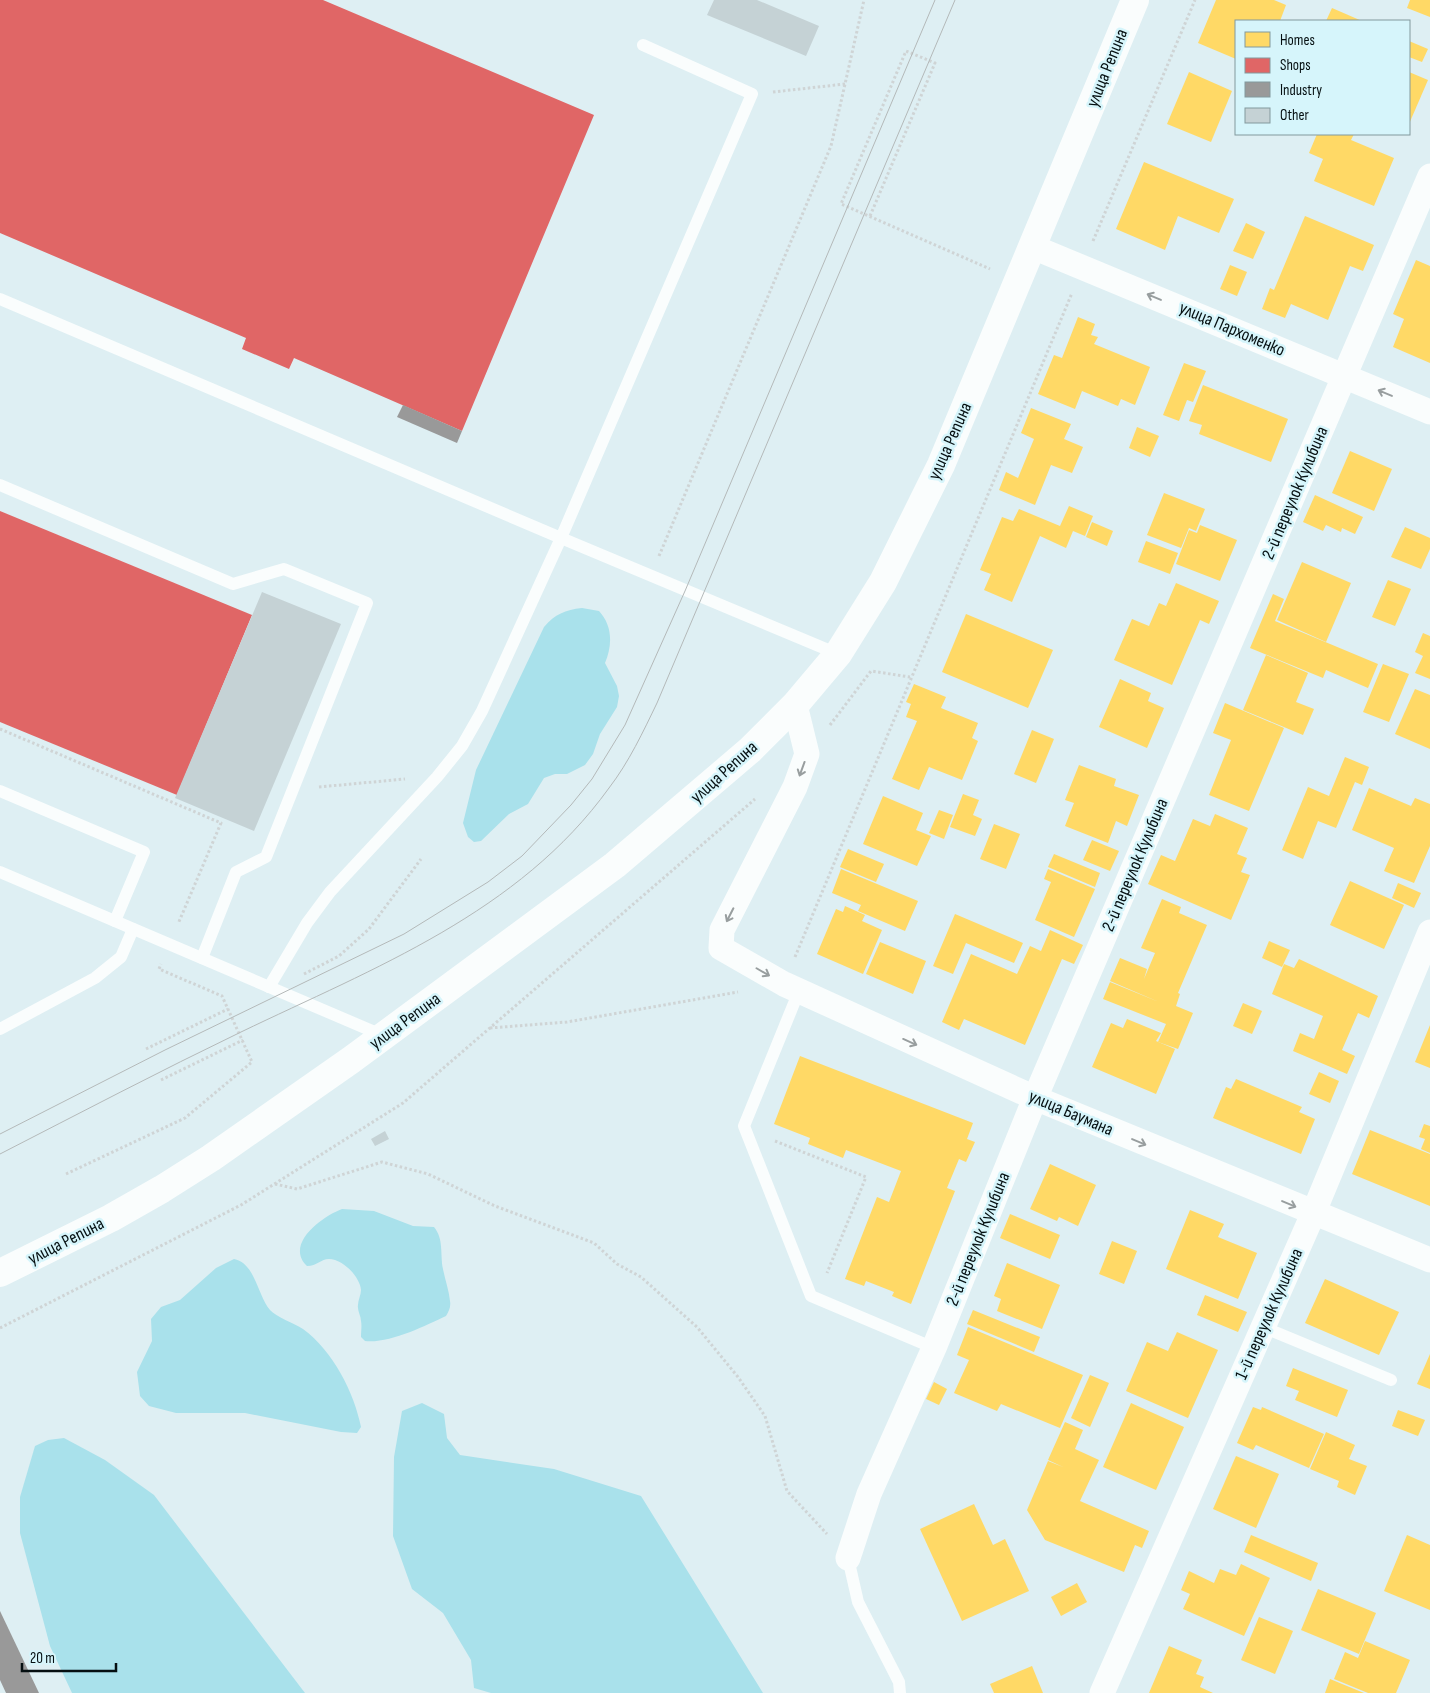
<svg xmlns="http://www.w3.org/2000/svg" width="1430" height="1693" font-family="'Sofia Sans Condensed',sans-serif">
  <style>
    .green { fill: #a9e1eb }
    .homes { fill: #ffd966 }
    .shops { fill: #e06666 }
    .industry { fill: #999 }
    .building { fill: #c5d2d5 }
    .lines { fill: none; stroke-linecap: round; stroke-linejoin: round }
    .path { stroke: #cfd4d5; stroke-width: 3; stroke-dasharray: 2.5 2.5; stroke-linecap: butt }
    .service { stroke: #fafdfd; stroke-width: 12 }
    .minor { stroke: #fafdfd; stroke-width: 25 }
    .tertiary { stroke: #fafdfd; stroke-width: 28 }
    .tram { stroke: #b4b9b9; stroke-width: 1 }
    .oneway { stroke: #989e9f }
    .labels { text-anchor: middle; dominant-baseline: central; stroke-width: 5; stroke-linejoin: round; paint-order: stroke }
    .street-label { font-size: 18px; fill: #050f11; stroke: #d6f5fb }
  </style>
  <rect width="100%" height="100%" fill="#deeff3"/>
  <g class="green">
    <path d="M 582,608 L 599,611 C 612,625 613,644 605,663 L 617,686 L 619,696 L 617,707 L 600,734 L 593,754 L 585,765 L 567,774 L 555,774 L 544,778 L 528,804 L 509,814 L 481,841 L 474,842 L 468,837 L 463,823 L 476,770 L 544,627 C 555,614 565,610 582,608 Z"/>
    <path d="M 342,1209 L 374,1211 L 413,1226 L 434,1227 C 444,1239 440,1254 443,1269 C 445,1280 449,1290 450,1301 C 451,1307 449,1311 446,1316 C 425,1326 388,1344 365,1341 L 361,1337 C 361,1331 362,1326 361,1321 C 361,1316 357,1310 358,1305 C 358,1300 361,1295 361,1290 C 360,1277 343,1259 329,1259 C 321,1259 317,1266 307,1266 C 284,1244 323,1216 342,1209 Z"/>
    <path d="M 234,1259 C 255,1263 257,1294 270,1310 C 276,1317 294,1323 303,1329 C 333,1351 354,1392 361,1427 L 357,1433 L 341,1432 L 245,1413 L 176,1413 L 149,1406 L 140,1396 L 137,1372 L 152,1341 L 151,1319 L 161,1307 L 180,1300 L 216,1268 Z"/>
    <polygon points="422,1403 444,1414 447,1438 460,1455 554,1469 641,1496 763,1693 491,1693 474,1688 471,1660 443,1613 412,1589 393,1536 394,1457 402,1411"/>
    <polygon points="64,1438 105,1460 154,1495 305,1693 72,1693 50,1646 20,1533 20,1497 35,1446 48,1440"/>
  </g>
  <g class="homes">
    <polygon points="1216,0 1274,0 1286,5 1280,21 1236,21 1236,59 1198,43"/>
    <polygon points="1410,0 1430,0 1430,17 1407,8"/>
    <polygon points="1332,8 1362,21 1326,21"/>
    <polygon points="1409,41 1428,49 1422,62 1409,57"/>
    <polygon points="1189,72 1232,91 1211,142 1167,124"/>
    <polygon points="1409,72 1428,80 1409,124"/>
    <polygon points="1317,134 1354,134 1351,140 1394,158 1374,206 1314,181 1323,159 1309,153"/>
    <polygon points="1144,162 1234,199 1219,233 1178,216 1165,250 1116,229"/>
    <polygon points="1305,216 1374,245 1363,271 1350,266 1328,320 1291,304 1285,318 1262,309 1270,288 1274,290"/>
    <polygon points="1246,223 1265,232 1253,259 1233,251"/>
    <polygon points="1416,260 1430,266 1430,363 1393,347 1404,319 1393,314"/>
    <polygon points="1230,265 1247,272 1237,296 1220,289"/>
    <polygon points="1078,317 1095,324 1091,335 1098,337 1094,344 1150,367 1135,405 1121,399 1118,406 1082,391 1075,409 1038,394 1054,355 1062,358"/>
    <polygon points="1184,363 1206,371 1193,402 1187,400 1179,421 1163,415"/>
    <polygon points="1203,385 1288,419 1271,462 1199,434 1202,425 1189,421"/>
    <polygon points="1031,408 1071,424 1064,439 1083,447 1072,473 1051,465 1035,505 999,490 1006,472 1018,478 1034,439 1021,433"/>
    <polygon points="1137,427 1159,436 1150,457 1129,448"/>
    <polygon points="1350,451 1392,469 1374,511 1332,493"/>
    <polygon points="1164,493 1205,509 1196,531 1189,528 1181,548 1147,535"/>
    <polygon points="1315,495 1363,517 1355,534 1342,528 1341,532 1326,525 1323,531 1303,522"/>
    <polygon points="1069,506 1093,516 1085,536 1073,531 1066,548 1040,536 1012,602 984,590 991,574 980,570 1002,517 1013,521 1019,509 1060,526"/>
    <polygon points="1092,522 1113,531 1107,546 1086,537"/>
    <polygon points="1200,525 1237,540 1220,581 1176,564 1189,530 1197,533"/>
    <polygon points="1405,527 1430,538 1430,549 1421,569 1391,557"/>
    <polygon points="1146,541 1178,553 1170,574 1138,562"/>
    <polygon points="1302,562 1351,583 1326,642 1277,620"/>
    <polygon points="1388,580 1411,589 1395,626 1372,617"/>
    <polygon points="1176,583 1219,601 1209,624 1200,620 1172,685 1114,660 1132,619 1149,626 1159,603 1166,606"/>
    <polygon points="1273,594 1284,599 1275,621 1378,664 1368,688 1326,670 1323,678 1250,648"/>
    <polygon points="966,614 1053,650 1028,708 942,672"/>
    <polygon points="1423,633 1430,636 1430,679 1415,673 1423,656 1415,652"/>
    <polygon points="1266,655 1308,673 1296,702 1314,709 1303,735 1243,710"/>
    <polygon points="1383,664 1409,674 1389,722 1363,712"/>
    <polygon points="1120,679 1151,693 1148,701 1164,708 1147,748 1099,727"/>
    <polygon points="914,684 946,697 941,708 978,723 972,738 978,741 962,780 929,767 919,790 892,779 917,721 906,717 911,704 906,702"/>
    <polygon points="1415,689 1430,695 1430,749 1395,734"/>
    <polygon points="1225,703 1284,728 1249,811 1209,795 1231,740 1213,733"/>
    <polygon points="1032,730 1054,739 1036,783 1014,774"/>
    <polygon points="1345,757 1369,767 1362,785 1355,782 1336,828 1318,821 1303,859 1282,850 1308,787 1329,796"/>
    <polygon points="1079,765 1116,779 1114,786 1139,795 1127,826 1116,821 1108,843 1065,826 1074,803 1065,800"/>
    <polygon points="1369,788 1411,806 1415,798 1430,804 1430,846 1414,883 1384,871 1394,848 1352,830"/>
    <polygon points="963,794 979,800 973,815 982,819 975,836 950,827"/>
    <polygon points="883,796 923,813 916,830 931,836 917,866 863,844"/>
    <polygon points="939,810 953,815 944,839 929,833"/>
    <polygon points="1215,814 1248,828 1237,854 1247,858 1241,872 1250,875 1231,920 1148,884 1161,855 1175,861 1193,819 1210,826"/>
    <polygon points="994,824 1020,834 1006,869 980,859"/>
    <polygon points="1092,840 1119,851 1110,871 1083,860"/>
    <polygon points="848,849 884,864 876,882 840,867"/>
    <polygon points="1054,854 1100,873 1095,887 1048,867"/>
    <polygon points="841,869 918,901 905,931 858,911 861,905 832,893"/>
    <polygon points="1048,869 1095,889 1074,937 1035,920 1051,882 1044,879"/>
    <polygon points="1350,881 1404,905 1384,949 1330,925"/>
    <polygon points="1398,883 1421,893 1414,908 1392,898"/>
    <polygon points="1162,899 1181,907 1179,913 1207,925 1178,993 1180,994 1176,1006 1193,1013 1178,1049 1158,1042 1166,1024 1103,999 1110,982 1159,1002 1110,981 1120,958 1147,969 1144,979 1155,953 1141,948"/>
    <polygon points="845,906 865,915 862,921 882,930 863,974 817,954 836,909 843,912"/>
    <polygon points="955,914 1023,943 1014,963 966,943 953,974 933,966"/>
    <polygon points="1050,930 1083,945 1074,964 1062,959 1025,1045 964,1019 959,1030 942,1022 971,954 1017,974 1030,946 1041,951"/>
    <polygon points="1269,941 1290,950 1282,967 1262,958"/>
    <polygon points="880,942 926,961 913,994 866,974"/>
    <polygon points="1299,959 1378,996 1369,1018 1358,1013 1342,1050 1355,1056 1347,1074 1293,1051 1300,1033 1314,1039 1323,1016 1272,994 1284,964 1294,968"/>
    <polygon points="1243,1003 1262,1011 1252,1034 1233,1026"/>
    <polygon points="1127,1019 1161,1033 1156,1041 1175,1049 1156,1094 1092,1067 1111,1023 1123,1028"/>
    <polygon points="1430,1025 1430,1068 1415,1062"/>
    <polygon points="800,1056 973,1123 967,1139 975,1142 966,1162 959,1159 947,1188 955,1191 911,1304 892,1296 894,1292 866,1281 864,1286 845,1279 877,1197 889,1202 901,1171 846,1150 843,1158 808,1144 810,1138 774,1124"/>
    <polygon points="1319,1072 1339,1081 1330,1103 1309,1094"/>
    <polygon points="1236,1079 1302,1107 1299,1112 1315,1119 1301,1154 1213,1118 1226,1087 1231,1089"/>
    <polygon points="1424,1124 1430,1126 1430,1153 1421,1149 1425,1139 1419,1137"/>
    <polygon points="1370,1130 1430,1154 1430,1206 1352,1174"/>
    <polygon points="1050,1164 1096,1185 1078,1226 1059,1217 1057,1221 1030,1209"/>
    <polygon points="1190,1210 1224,1224 1218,1237 1257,1253 1238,1299 1166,1269"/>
    <polygon points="1010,1214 1060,1235 1050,1259 1000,1238"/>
    <polygon points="1112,1241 1137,1251 1124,1284 1099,1274"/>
    <polygon points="1007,1263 1060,1285 1042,1329 997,1311 1001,1299 994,1296"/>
    <polygon points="1325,1279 1399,1312 1379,1355 1305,1323"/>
    <polygon points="1205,1295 1247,1312 1238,1332 1197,1315"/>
    <polygon points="973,1310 1040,1337 1034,1352 967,1324"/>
    <polygon points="968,1327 1083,1375 1060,1428 1001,1404 997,1411 954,1393 969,1360 957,1355"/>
    <polygon points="1177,1332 1218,1350 1188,1418 1126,1391 1147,1342 1168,1351"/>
    <polygon points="1430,1354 1430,1389 1417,1384"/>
    <polygon points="1293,1368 1348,1390 1337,1417 1295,1400 1299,1391 1286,1386"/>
    <polygon points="1090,1375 1109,1383 1090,1427 1071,1418"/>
    <polygon points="934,1382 947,1389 939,1405 926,1399"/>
    <polygon points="1131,1403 1184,1427 1156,1490 1103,1467"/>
    <polygon points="1253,1407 1261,1410 1262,1407 1324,1434 1309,1468 1256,1445 1253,1450 1237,1443"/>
    <polygon points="1398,1410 1425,1420 1418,1436 1392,1426"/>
    <polygon points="1065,1422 1083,1430 1075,1449 1099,1460 1080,1501 1149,1531 1142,1548 1135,1545 1124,1572 1045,1540 1027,1510 1048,1461 1063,1467 1048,1460"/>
    <polygon points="1326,1432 1355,1445 1349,1459 1367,1466 1355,1495 1337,1487 1339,1481 1310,1469"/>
    <polygon points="1236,1456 1279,1474 1256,1528 1213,1509"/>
    <polygon points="974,1504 993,1545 1005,1539 1029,1591 962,1621 920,1529"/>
    <polygon points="1251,1535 1318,1563 1311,1581 1244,1552"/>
    <polygon points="1407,1535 1430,1545 1430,1610 1384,1591"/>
    <polygon points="1241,1564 1270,1578 1244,1636 1183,1609 1190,1594 1181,1590 1189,1571 1214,1583 1220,1569 1236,1575"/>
    <polygon points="1077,1583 1087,1602 1061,1616 1051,1597"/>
    <polygon points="1318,1589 1376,1613 1359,1654 1301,1630"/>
    <polygon points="1259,1617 1293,1631 1275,1674 1241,1660"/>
    <polygon points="1365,1641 1410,1660 1396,1693 1368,1693 1334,1679 1345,1652 1358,1658"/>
    <polygon points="1169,1646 1202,1660 1196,1674 1204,1677 1200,1687 1213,1693 1149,1693"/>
    <polygon points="1032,1666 1043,1693 994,1693 990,1684"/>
    <polygon points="1330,1679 1364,1693 1325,1693"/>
  </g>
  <g class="shops">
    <polygon points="0,0 323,0 594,115 462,431 294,358 289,369 242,349 246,338 0,233"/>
    <polygon points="0,511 252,615 177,795 0,722"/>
  </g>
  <g class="industry">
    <polygon points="403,405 462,431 457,443 397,417"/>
    <polygon points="0,1611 39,1693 6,1693 0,1680"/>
  </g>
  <g class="building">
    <polygon points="714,0 757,0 819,26 806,56 707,15"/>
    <polygon points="262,592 341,624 254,831 175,798"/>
    <polygon points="385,1131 389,1139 375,1146 371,1139"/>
  </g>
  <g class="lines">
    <g class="path">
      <polyline points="773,92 845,84"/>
      <polyline points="870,216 935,63 906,51 841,204 990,269"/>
      <polyline points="1093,241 1195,0"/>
      <polyline points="659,556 831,146 864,0"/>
      <polyline points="830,725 871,671 910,677"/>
      <polyline points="0,729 221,823 178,924"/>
      <polyline points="319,787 405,779"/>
      <polyline points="795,957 1072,293"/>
      <polyline points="304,974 339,956 369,929 421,859"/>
      <polyline points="490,1028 567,1022 738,992"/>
      <polyline points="146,1049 228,1009"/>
      <polyline points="161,1080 243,1040"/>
      <polyline points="775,1141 866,1177 827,1273"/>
      <polyline points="66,1174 185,1118 252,1062 222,996 159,969 161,964"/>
      <polyline points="275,1184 297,1189 382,1162 428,1174 495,1206 594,1243 617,1264 641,1277 697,1327 738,1377 765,1416 787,1491 827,1534"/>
      <polyline points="0,1328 241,1205 403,1103 755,799"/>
    </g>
    <g class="service">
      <polyline points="643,45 752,94 561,538 838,654"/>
      <polyline points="0,299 561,538 482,711 462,746 437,777 330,892 307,923 269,987"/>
      <polyline points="0,485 233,584 284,569 367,603 266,857 236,872 202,958"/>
      <polyline points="0,791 144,852 115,921"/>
      <polyline points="0,872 384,1036"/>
      <polyline points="799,991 744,1126 811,1296 934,1348"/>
      <polyline points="0,1029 95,978 121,957 133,929"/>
      <polyline points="1263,1327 1391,1380"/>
      <polyline points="848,1558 858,1602 899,1682 900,1693"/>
    </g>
    <g class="minor">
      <polyline points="1033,247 1430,412"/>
      <polyline points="795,705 807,754 795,787 722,930 721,948 784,984 1035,1098 1430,1260"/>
      <polyline points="848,1558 869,1494 934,1348 1035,1098 1430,176"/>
      <polyline points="1102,1693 1313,1214 1430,932"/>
    </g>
    <polyline class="tertiary" points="0,1273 111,1218 162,1189 211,1158 351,1060 615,865 750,750 795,705 838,654 883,582 941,465 1135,0"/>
    <g class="tram">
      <polyline points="0,1134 165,1050 404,934 488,882 522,856 571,805 592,779 625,725 685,591 935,0"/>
      <path d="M 0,1154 C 80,1113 160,1071 241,1032 C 374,968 519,913 609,788 C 629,762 643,732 657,703 L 955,0"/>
    </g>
  </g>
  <defs><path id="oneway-shaft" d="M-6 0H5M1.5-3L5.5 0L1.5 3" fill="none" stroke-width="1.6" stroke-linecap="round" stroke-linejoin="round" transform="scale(1.25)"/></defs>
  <g class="oneway">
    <use href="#oneway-shaft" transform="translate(1154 297) rotate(-157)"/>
    <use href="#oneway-shaft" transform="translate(1385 393) rotate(-157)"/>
    <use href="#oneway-shaft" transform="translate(802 769) rotate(110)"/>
    <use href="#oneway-shaft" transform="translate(730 915) rotate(117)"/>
    <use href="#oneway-shaft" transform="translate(763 972) rotate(30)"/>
    <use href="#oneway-shaft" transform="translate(910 1042) rotate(24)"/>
    <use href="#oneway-shaft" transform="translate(1139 1142) rotate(23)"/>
    <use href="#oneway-shaft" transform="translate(1289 1204) rotate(23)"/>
  </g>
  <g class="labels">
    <g class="street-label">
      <text transform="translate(1107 68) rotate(-68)">улица Репина</text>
      <text transform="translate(1232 329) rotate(23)">улица Пархоменко</text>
      <text transform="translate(950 441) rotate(-66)">улица Репина</text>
      <text transform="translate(1295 493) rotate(-67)">2-й переулок Кулибина</text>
      <text transform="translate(724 772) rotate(-42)">улица Репина</text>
      <text transform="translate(1135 865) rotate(-67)">2-й переулок Кулибина</text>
      <text transform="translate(405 1021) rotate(-36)">улица Репина</text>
      <text transform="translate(1071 1113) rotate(23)">улица Баумана</text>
      <text transform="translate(978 1239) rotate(-68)">2-й переулок Кулибина</text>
      <text transform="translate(66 1241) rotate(-27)">улица Репина</text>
      <text transform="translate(1269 1314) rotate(-66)">1-й переулок Кулибина</text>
    </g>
  </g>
  <rect x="1235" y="20" width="175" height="115" fill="#d6f5fb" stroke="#82999d"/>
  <rect x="1245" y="32" width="25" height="15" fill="#ffd966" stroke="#82999d"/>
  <text x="1280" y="45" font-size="15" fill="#050f11">Homes</text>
  <rect x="1245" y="58" width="25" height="15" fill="#e06666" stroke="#82999d"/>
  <text x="1280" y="70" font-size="15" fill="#050f11">Shops</text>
  <rect x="1245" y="82" width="25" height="15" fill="#999999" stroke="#82999d"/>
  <text x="1280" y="95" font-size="15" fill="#050f11">Industry</text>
  <rect x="1245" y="108" width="25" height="15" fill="#c5d2d5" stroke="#82999d"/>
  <text x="1280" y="120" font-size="15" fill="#050f11">Other</text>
  <path d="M22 1663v8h94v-8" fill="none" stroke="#050f11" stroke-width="2.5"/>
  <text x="30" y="1663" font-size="15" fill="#050f11" stroke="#d6f5fb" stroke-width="4" paint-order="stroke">20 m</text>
</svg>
